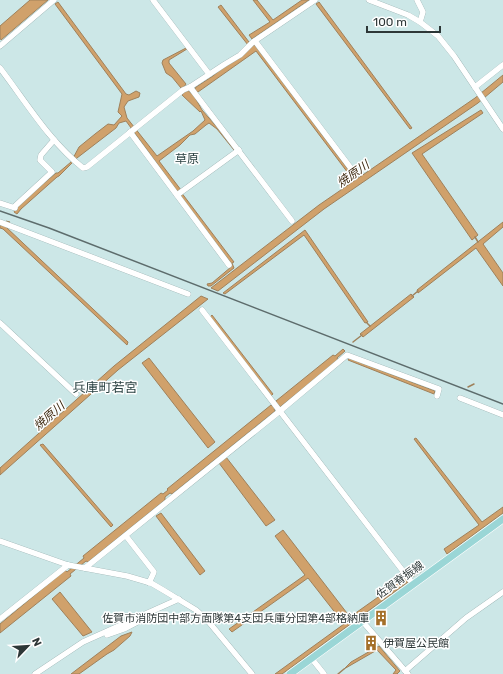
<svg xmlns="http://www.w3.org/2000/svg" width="503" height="674" font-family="Rubik,'Noto Sans JP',sans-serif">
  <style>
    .water { fill: #d0a16b; stroke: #9f815b }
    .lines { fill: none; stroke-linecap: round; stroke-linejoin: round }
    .stream { stroke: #9f815b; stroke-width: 1.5 }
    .minor-casing { stroke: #8fa9a9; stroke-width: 6 }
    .major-casing { stroke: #fff; stroke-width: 8 }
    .minor { stroke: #fff; stroke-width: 5.5 }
    .major { stroke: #9ad6d6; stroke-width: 7 }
    .rail { stroke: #5d6c6c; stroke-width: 1.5 }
    .labels { text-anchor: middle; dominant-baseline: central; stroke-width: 3; stroke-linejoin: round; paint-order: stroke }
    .street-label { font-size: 11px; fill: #2d3737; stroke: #fff }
    .poi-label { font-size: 11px; fill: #2d3737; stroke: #fff; text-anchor: end }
    .neighbourhood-label { font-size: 12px; fill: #294141; stroke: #fff }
    .water-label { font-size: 12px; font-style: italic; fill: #3e2a11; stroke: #fff }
    .quarter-label { font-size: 13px; fill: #294141; stroke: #fff }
  </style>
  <rect width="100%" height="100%" fill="#cce7e7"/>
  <g class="water">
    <polygon points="30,0 48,0 1,40 0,38 0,26"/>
    <polygon points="253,0 257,0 273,20 302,0 309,0 252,39 249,35 270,22"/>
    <polygon points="58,2 126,94 129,95 136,91 140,93 139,97 128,101 124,107 127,118 157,156 193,131 205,120 201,111 200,112 182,95 185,91 181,88 172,77 166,73 162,63 163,60 186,48 187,49 169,60 169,63 186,84 184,87 192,94 196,87 213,76 248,45 218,7 221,5 252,46 255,45 350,172 348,173 256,51 198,92 197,92 193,94 202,110 235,148 234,150 217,129 209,123 206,125 195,134 190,135 180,145 159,161 181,190 180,191 184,196 234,262 232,263 234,268 211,286 208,286 207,284 212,283 231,267 231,263 181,197 181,195 177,191 126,121 119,123 116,128 77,158 59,176 57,177 21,209 17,214 14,212 18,205 56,173 58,173 71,162 79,147 95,134 108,124 114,125 122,116 118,112 122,94 55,4"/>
    <polygon points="319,2 412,128 410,129 316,4"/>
    <polygon points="503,75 503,82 478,103 324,209 218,291 211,288 319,205 475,98"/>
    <polygon points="481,110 483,113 422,154 478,235 472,240 412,153"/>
    <polygon points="6,221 10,222 6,227 128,342 127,345 3,229 0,228 0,224 3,225"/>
    <polygon points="503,222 503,227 483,244 503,273 503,286 476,248 418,293 417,290"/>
    <polygon points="305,230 368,322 365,323 304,235 229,291 225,294 223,293"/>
    <polygon points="411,294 414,297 363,337 360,334"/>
    <polygon points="201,296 208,299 118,370 0,475 0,468 114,366"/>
    <polygon points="212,315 273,394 271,396 210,317"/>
    <polygon points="343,349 345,351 337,358 338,360 280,407 279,405 274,409 275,411 172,494 170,493 165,497 165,500 88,562 86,561 70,574 71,576 0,633 0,624 65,570 67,572 84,558 83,556 161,493 163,494 168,490 167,489 271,405 272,406 276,402 276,401 333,355 335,356"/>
    <polygon points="149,358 215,442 208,448 142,363"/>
    <polygon points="349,358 435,391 434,394 348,360"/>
    <polygon points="416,438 482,522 503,507 503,513 447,554 444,549 479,525 414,439"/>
    <polygon points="43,444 113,525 111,527 40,445"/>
    <polygon points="226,457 275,520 266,526 219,463"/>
    <polygon points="161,513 205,571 200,575 156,516"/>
    <polygon points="283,530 350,617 405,578 408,582 282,674 275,674 344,624 308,578 232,632 229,629 305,575 275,536"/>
    <polygon points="60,592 92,632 83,636 52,599"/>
    <polygon points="132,632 130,636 114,650 107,654 79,674 71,674 121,636"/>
    <polygon points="379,646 400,671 397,674 393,674 396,670 377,650 344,669 351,662"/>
  </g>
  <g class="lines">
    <g class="stream">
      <polyline points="475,237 478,242"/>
      <polyline points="412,296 418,291"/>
      <polyline points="367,323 370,326"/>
      <polyline points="353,342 362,335"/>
      <polyline points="468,387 474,384"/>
      <polyline points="410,578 421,571"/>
      <polyline points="338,674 344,669"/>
    </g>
    <g class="minor-casing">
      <g id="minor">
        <polyline points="153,0 209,74"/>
        <polyline points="369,0 408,15 420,22 438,36 454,56 503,129"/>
        <polyline points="417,0 423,12 420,22"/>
        <polyline points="255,41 356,175"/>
        <polyline points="0,46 54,0"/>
        <path d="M 0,68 C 26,102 49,141 83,168 L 87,167 L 183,90 L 190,87 L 225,64 L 240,55 L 253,42 L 315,0"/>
        <polyline points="190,87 292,221"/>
        <polyline points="475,87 503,65"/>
        <polyline points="130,132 229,265"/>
        <polyline points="177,195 239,150"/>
        <polyline points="0,203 15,208"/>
        <polyline points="14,207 52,172 40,160 41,155 54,140"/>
        <polyline points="0,222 188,294"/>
        <polyline points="202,310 413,584"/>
        <polyline points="0,323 76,394"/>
        <polyline points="460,398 503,415"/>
        <polyline points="126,536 154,572 149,583"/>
        <polyline points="0,541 68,565 127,576 151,583 163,590 196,610 208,621 252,674"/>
        <polyline points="85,568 280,411 347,355 439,389 437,396"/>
        <polyline points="0,619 68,565"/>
        <polyline points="363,622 408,674"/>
        <polyline points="107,635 124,629 145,618"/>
        <polyline points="312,659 324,674"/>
        <polyline points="405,671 466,618 503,592"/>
        <polyline points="35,674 83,642 179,599"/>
      </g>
    </g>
    <g class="major-casing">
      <polyline id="major" points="290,674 503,519"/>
    </g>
    <use href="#minor" class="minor"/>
    <use href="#major" class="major"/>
    <polyline class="rail" points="0,211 49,228 503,404"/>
  </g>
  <defs>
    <g id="building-bare" transform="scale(1.2)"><path d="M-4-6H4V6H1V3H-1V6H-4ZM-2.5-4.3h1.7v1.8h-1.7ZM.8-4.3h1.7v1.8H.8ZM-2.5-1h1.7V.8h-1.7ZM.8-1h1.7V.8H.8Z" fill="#a46f29" stroke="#fff" stroke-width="2.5" paint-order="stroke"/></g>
  </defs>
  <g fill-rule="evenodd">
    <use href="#building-bare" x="381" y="618"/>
    <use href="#building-bare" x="371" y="643"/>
  </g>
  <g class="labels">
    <g class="street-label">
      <text transform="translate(400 580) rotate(-36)">佐賀脊振線</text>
    </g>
    <g class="poi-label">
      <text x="369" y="618">佐賀市消防団中部方面隊第4支団兵庫分団第4部格納庫</text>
      <text x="383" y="643" text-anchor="start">伊賀屋公民館</text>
    </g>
    <g class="neighbourhood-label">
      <text x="187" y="159">草原</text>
    </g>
    <g class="water-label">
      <text transform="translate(353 174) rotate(-35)">焼原川</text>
      <text transform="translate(49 416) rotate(-41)">焼原川</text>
    </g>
    <g class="quarter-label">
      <text x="105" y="387">兵庫町若宮</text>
    </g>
  </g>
  <g transform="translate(28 646) rotate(65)" stroke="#ffffff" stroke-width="3" paint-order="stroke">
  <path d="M0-3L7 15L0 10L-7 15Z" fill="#2d3737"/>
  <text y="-6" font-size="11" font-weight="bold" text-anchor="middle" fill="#2d3737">N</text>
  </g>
  <path d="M367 26v6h73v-6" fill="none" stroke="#2d3737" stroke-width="2"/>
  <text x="373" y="26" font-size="12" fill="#2d3737" stroke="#ffffff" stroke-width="3" paint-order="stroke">100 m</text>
</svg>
